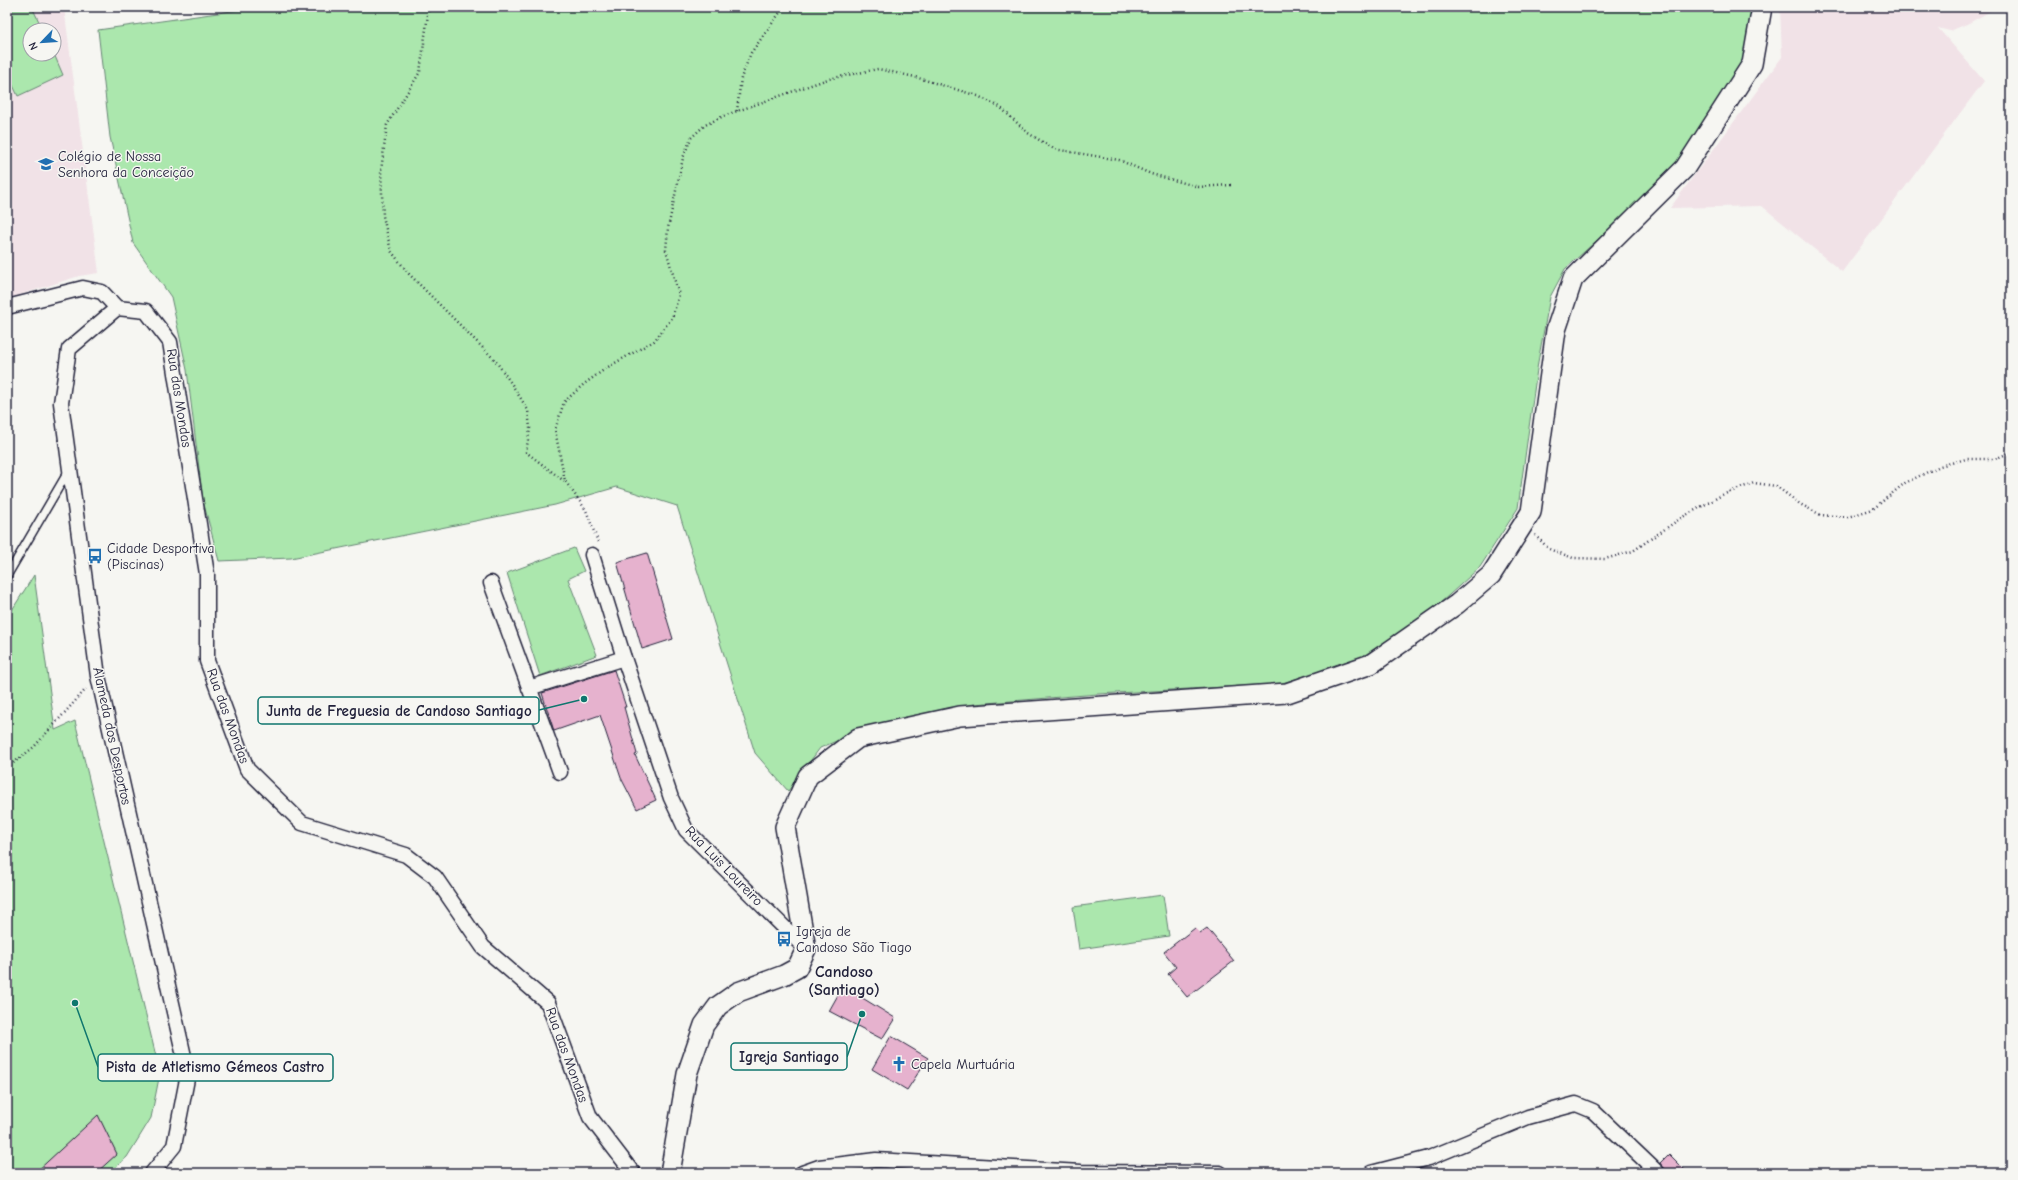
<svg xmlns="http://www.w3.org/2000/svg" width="2018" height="1180" font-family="'Comic Neue',sans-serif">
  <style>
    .built { fill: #f1e2e7; fill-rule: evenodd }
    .green { fill: #abe7ad; stroke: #668474 }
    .building { fill: #e6b2ce; stroke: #22223b }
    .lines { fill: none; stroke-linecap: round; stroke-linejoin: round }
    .lane-casing { stroke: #22223b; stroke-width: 10 }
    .street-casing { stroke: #22223b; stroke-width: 17 }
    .secondary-casing { stroke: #22223b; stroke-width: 22 }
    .path { stroke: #22223b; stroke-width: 2.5; stroke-dasharray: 1 3; stroke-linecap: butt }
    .lane { stroke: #f6f6f2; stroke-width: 7 }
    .street { stroke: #f6f6f2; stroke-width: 14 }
    .secondary { stroke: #f6f6f2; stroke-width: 19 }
    .labels { text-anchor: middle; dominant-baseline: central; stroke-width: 3; stroke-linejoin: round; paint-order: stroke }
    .poi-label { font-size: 14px; fill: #22223b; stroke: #f6f6f2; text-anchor: start }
    .street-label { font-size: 14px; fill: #22223b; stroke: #f6f6f2 }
    .quarter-label { font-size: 16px; font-weight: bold; fill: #22223b; stroke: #f6f6f2 }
    .leader { fill: none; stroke: #0f766e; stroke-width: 1.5 }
    .callout-dot { fill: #0f766e; stroke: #f6f6f2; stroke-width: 1.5 }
    .callout { fill: #f6f6f2; stroke: #0f766e; stroke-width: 1.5 }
    .callout-label { font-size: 15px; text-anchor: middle; font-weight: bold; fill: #22223b }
  </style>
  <rect width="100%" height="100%" fill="#f6f6f2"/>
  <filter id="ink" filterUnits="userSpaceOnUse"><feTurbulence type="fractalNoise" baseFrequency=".025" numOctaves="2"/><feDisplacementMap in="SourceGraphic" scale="8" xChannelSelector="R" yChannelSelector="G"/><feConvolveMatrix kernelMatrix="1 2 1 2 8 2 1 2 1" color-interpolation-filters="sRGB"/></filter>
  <g filter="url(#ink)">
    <g class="built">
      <path d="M 7,7 L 64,7 L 99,273 L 79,276 L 7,299 ZM 30,30 L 54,30 L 54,54 L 30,54 Z"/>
      <polygon points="1780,7 1998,7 1969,23 1950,31 1938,28 1984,81 1842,272 1762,206 1670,208 1782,57"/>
    </g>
    <g class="green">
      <polygon points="7,7 32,7 43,30 30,30 30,54 54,54 63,75 18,96 7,73"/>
      <polygon points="260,7 1756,7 1746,62 1682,157 1644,198 1565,269 1550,297 1538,362 1518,508 1480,567 1428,614 1357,660 1279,684 1098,694 974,704 876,724 820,748 788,791 755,753 677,506 617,487 555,505 291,558 219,561 203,501 187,370 171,297 133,243 110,137 98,30"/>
      <polygon points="574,548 584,571 568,579 597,655 540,676 507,573"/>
      <polygon points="34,575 55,730 75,721 160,1073 151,1118 127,1157 109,1173 7,1173 7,618"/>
      <polygon points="1163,895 1169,936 1079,949 1073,907"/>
    </g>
    <g class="building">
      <polygon points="647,553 673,639 642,649 617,562"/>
      <polygon points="614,670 626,707 624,707 637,754 635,755 656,800 637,809 621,778 600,715 554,731 542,693"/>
      <polygon points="1195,928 1200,933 1207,928 1234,961 1187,997 1168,974 1176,967 1164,952"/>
      <polygon points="843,986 895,1018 882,1039 829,1011"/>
      <polygon points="891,1036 928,1058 907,1090 872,1069"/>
      <polygon points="98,1115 117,1154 96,1173 35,1173"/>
      <polygon points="1669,1154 1688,1173 1666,1173 1660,1163"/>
    </g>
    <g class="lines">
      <g class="lane-casing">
        <polyline id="lane" points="7,576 69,470"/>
      </g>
      <g class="street-casing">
        <g id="street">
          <polyline points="7,307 83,288 102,292 117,308 146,311 170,342 207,574 207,661 247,769 302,823 406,855 435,877 483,947 548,1003 590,1117 633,1173"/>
          <polyline points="117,308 69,349 61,403 98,676 188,1074 174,1146 152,1173"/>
          <polyline points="592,555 624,658 671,798 686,830 806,949"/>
          <polyline points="491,583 560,772"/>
          <polyline points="529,688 624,658"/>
          <polyline points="802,1173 819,1167 876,1160 1081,1172 1220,1173"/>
          <polyline points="1371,1173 1429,1158 1528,1117 1576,1104 1593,1111 1658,1173"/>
        </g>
      </g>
      <g class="secondary-casing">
        <polyline id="secondary" points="670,1173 687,1074 704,1025 718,1006 738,992 784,975 797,968 806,949 785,827 808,776 858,738 960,716 1287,693 1371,664 1457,604 1491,575 1531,512 1556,330 1573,279 1685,168 1752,64 1762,7"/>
      </g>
      <g class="path">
        <polyline points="429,7 420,72 387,125 381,171 383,216 391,251 409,274 495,360 511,383 528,410 530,428 526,452 564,481"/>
        <polyline points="737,111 741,78 751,53 784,7"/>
        <polyline points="1535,535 1549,549 1573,558 1605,559 1633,551 1681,518 1722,495 1754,483 1776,486 1800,504 1821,515 1848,517 1873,509 1905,483 1940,466 1966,459 1995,459 2011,452"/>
        <polyline points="598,542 586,510 565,481 555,430 564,402 584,384 608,367 654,341 672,318 679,295 666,250 668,228 683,158 691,138 705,125 726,115 828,79 878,69 915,77 978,96 1000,107 1028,133 1054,149 1119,160 1151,174 1199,187 1231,185"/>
        <polyline points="7,768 34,747 86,689"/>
      </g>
      <use href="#lane" class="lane"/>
      <use href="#street" class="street"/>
      <use href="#secondary" class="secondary"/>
    </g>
  </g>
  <defs>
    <g id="school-bare" transform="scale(1.2)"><path d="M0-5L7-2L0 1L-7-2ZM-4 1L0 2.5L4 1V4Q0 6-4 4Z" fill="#1f6fb2" stroke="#f6f6f2" stroke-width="2.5" paint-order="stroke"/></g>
    <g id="bus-bare" transform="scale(1.2)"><path d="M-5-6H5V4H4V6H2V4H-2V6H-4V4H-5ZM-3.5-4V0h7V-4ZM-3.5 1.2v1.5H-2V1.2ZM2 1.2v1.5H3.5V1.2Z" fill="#1f6fb2" stroke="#f6f6f2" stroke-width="2.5" paint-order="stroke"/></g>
    <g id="church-bare" transform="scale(1.2)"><path d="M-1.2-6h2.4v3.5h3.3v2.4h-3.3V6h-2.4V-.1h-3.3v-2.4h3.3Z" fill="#1f6fb2" stroke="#f6f6f2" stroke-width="2.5" paint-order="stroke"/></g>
  </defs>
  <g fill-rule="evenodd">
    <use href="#school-bare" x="46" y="164"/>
    <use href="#bus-bare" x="95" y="556"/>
    <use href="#bus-bare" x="784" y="939"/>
    <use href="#church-bare" x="899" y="1064"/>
  </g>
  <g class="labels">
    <g class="poi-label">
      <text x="58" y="156">Colégio de Nossa<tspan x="58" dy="16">Senhora da Conceição</tspan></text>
      <text x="107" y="548">Cidade Desportiva<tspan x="107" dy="16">(Piscinas)</tspan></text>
      <text x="796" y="931">Igreja de<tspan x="796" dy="16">Candoso São Tiago</tspan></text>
      <text x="911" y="1064">Capela Murtuária</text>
    </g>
    <g class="street-label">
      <text transform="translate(179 398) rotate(81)">Rua das Mondas</text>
      <text transform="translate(228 716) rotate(70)">Rua das Mondas</text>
      <text transform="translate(112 736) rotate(78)">Alameda dos Desportos</text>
      <text transform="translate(724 866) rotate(46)">Rua Luis Loureiro</text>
      <text transform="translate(567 1055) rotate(70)">Rua das Mondas</text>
    </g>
    <g class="quarter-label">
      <text x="844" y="972">Candoso<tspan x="844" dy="18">(Santiago)</tspan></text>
    </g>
  </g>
  <path class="leader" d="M584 699L539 710M862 1014L847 1057M75 1003L98 1067"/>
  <g class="callout-dot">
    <circle cx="584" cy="699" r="4"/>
    <circle cx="862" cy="1014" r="4"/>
    <circle cx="75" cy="1003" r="4"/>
  </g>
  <g class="callout">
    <rect x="258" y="697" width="281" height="27" rx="4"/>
    <rect x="731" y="1043" width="116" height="27" rx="4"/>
    <rect x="98" y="1054" width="235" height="27" rx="4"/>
  </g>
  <g class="callout-label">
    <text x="399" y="716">Junta de Freguesia de Candoso Santiago</text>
    <text x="789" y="1062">Igreja Santiago</text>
    <text x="215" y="1072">Pista de Atletismo Gémeos Castro</text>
  </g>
  <rect width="2018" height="1180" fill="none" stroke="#f6f6f2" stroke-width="24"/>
  <rect x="12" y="12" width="1994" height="1156" fill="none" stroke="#22223b" stroke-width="1.5" filter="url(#ink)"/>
  <g transform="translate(42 42) rotate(245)"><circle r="19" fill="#f6f6f2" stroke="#a1a1a9"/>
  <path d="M0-3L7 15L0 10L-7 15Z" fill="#1f6fb2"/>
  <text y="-6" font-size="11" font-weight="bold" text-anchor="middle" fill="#22223b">N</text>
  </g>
</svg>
